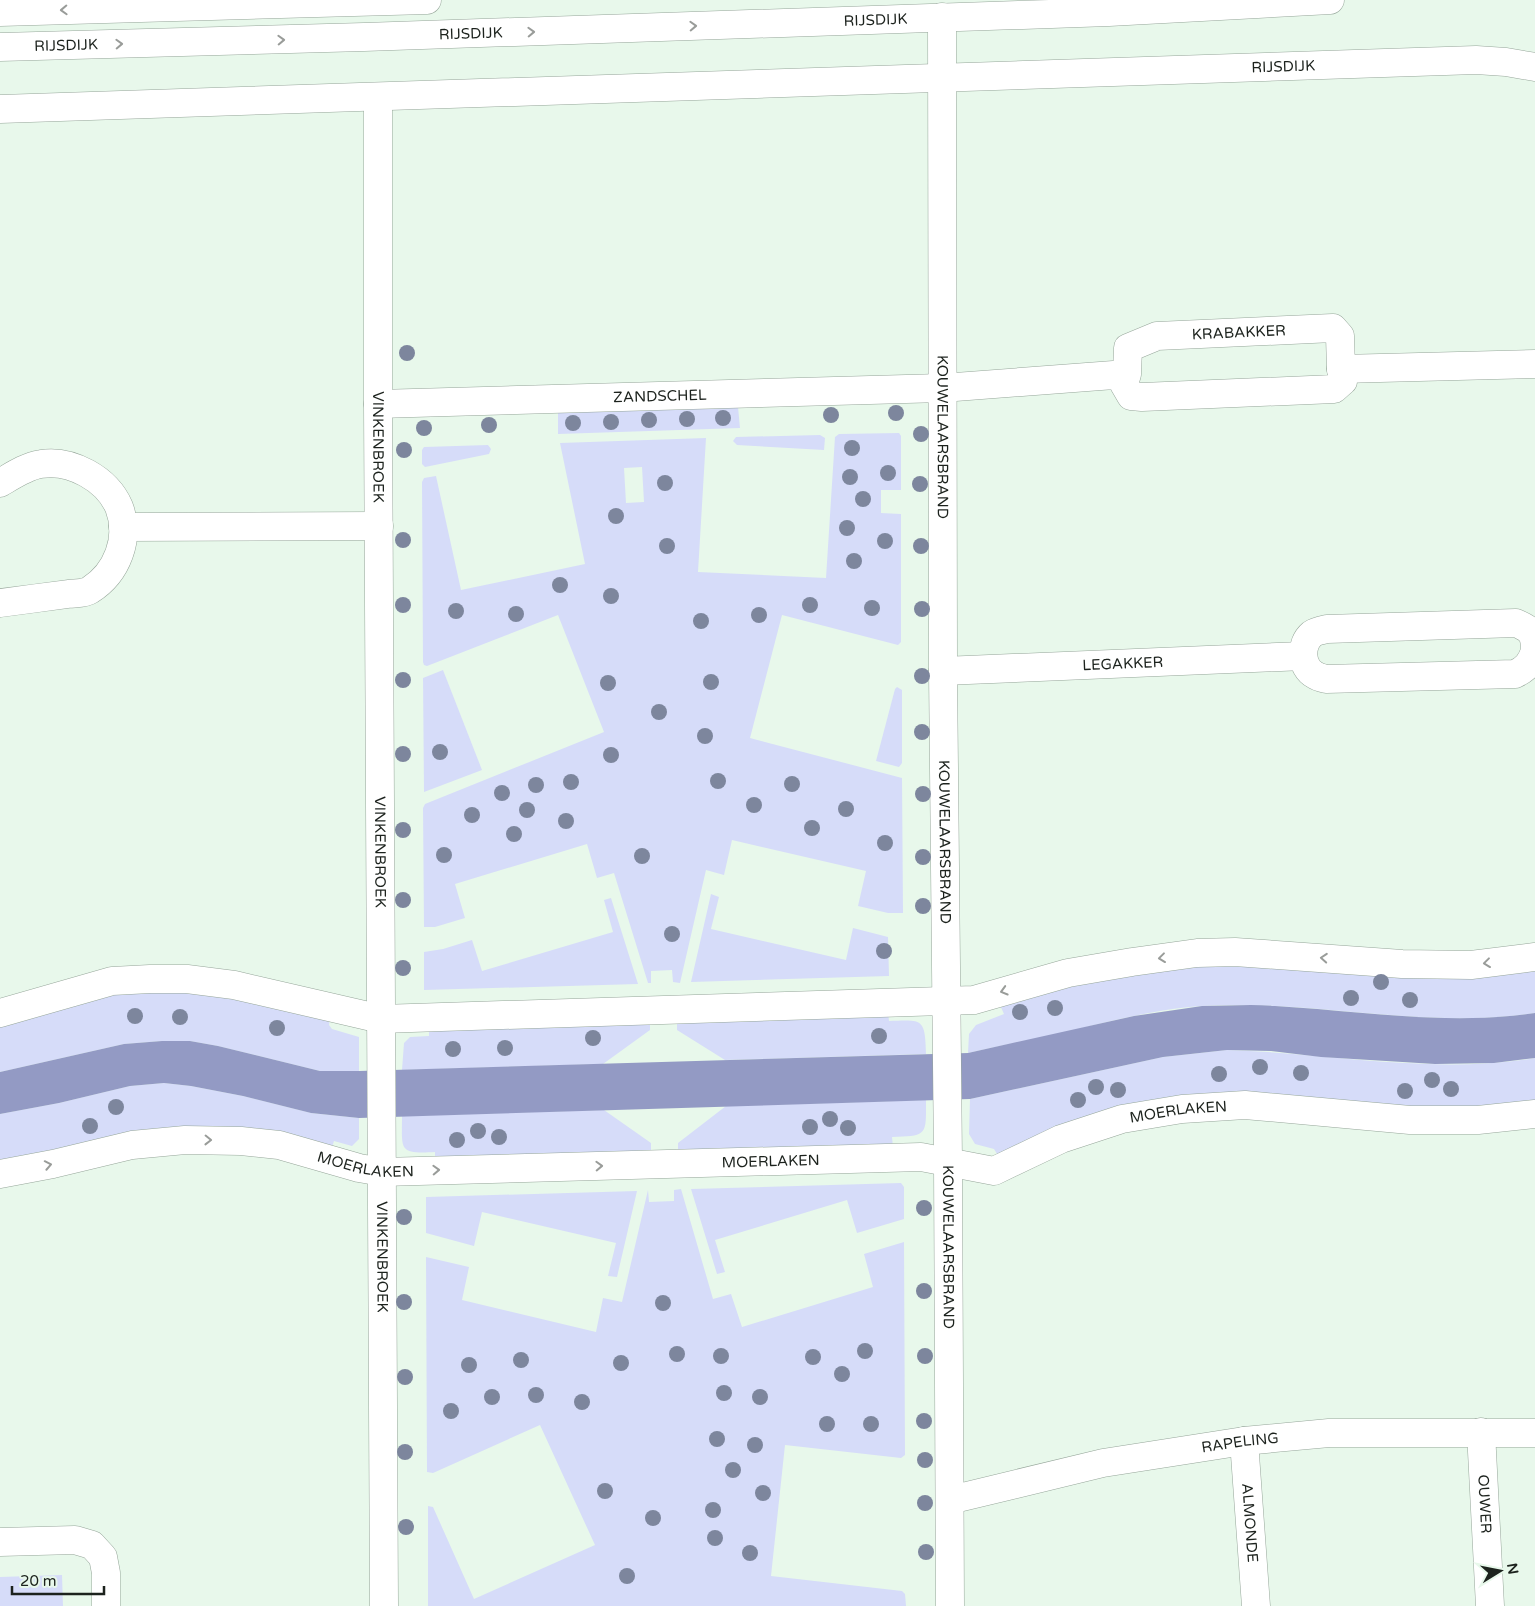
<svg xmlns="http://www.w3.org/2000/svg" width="1535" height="1606" font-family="'Varela Round',sans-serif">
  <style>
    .green { fill: #d6dcf9; fill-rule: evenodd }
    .water { fill: #939ac4 }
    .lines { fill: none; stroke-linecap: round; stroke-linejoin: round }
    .street-casing { stroke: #96a69a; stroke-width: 29 }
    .secondary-casing { stroke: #96a69a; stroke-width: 29 }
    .street { stroke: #fff; stroke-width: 28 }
    .secondary { stroke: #fff; stroke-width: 28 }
    .tree { fill: #7d869d }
    .oneway { stroke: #999c99 }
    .labels { text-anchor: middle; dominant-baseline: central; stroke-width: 5; stroke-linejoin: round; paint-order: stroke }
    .street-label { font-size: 15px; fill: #1c221d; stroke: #e8f8eb }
  </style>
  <rect width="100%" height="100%" fill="#e8f8eb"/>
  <g class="green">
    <polygon points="738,407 740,428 558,434 558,412"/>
    <path d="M 899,433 L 901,436 L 901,490 L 881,490 L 881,513 L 901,514 L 901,642 L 898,645 L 782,615 L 750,738 L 902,778 L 903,913 L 888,913 L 858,906 L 866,871 L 732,840 L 724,875 L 706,870 L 680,983 L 673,982 L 672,970 L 651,971 L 651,983 L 648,983 L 614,873 L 597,878 L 587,844 L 455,884 L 465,918 L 435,927 L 424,927 L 423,808 L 425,804 L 604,732 L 558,615 L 427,666 L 424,665 L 423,662 L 422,482 L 424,478 L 436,476 L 461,590 L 585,564 L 560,443 L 706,438 L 698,572 L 826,578 L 835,437 L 839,434 ZM 642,467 L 644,502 L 626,503 L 624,468 Z"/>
    <polygon points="820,435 825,438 824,450 737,445 733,441 736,437"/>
    <polygon points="488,445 491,449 489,454 425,467 422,464 422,450 424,447"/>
    <polygon points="443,670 482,770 424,792 423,678"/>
    <polygon points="897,687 902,690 902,763 899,767 876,761 895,689"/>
    <polygon points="711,894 719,897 711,929 846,960 853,928 888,937 889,976 691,982"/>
    <polygon points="611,898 638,984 424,990 424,952 443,949 472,940 482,971 613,932 604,900"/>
    <path d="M 1168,965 L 1535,967 L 1535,1013 C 1424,1030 1313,999 1202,1006 C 1154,1009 1108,1022 1061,1033 C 1030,1040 999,1046 968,1053 L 969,1034 L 976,1025 L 1004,1014 L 1000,1005 L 1021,997 Z"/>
    <polygon points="110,990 196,990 330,1018 329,1025 332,1029 359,1037 359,1071 320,1071 218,1046 190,1041 162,1041 124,1044 0,1072 0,1022"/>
    <path d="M 888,1012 L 889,1021 C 923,1020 925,1018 926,1054 L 725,1060 L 677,1030 L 677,1019 Z"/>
    <polygon points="650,1019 650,1030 603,1064 402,1070 404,1043 410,1037 429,1036 429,1026"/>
    <path d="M 1227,1050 C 1329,1053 1433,1075 1535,1058 L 1535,1104 L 1450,1110 L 1268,1097 L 999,1157 L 994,1149 L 975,1144 L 969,1134 L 970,1099 L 1163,1057 Z"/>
    <polygon points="164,1083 191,1086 243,1096 311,1113 359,1118 359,1139 352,1146 334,1141 331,1150 280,1136 0,1165 0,1114 59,1103 130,1086"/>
    <path d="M 926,1100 C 926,1135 928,1136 892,1137 L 893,1147 L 678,1153 L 678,1143 L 726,1106 Z"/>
    <path d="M 604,1110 L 651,1143 L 651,1154 L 435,1161 L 435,1152 C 398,1154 402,1150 402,1116 Z"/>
    <polygon points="901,1183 904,1187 904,1219 857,1233 847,1200 715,1240 725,1272 717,1274 691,1189"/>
    <polygon points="681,1189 713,1299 731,1294 742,1327 873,1287 864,1254 904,1242 905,1455 901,1458 785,1445 771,1576 902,1591 905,1594 906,1606 428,1606 428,1506 433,1507 474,1599 595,1545 540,1425 433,1473 427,1472 426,1257 469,1267 462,1300 596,1332 603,1298 622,1302 648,1190 649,1202 674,1201 674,1190"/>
    <polygon points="637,1191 617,1277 608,1276 616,1243 482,1212 474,1246 426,1233 426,1197"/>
    <polygon points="62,1575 63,1606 0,1606 0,1577"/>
  </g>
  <path class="water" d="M 1202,1006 C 1227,1006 1251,1004 1275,1006 C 1362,1011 1448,1026 1535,1013 L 1535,1058 L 1494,1063 L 1435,1064 L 1321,1057 L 1271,1051 L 1227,1050 L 1163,1057 L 970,1099 L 359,1118 L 311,1113 L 243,1096 L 191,1086 L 164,1083 L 130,1086 L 59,1103 L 0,1114 L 0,1072 L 124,1044 L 162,1041 L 190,1041 L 218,1046 L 320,1071 L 359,1071 L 968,1053 L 1134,1016 Z"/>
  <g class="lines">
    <g class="street-casing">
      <g id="street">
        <path id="s1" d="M 942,17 L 943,671 L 948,1162 L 950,1606"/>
        <path id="s2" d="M 378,97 L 378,404 L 384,1606"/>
        <path id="s3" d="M 0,109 L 1476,60 L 1506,62 L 1535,67"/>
        <polyline points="1341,369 1535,364"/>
        <path id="s4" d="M 378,404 L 942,388 L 1127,374 L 1128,348 L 1157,336 L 1333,328 L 1340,336 L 1341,369 L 1343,381 L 1334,389 L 1142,397 L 1131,396 L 1124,384 L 1127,374"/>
        <path d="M 0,483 C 12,476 27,466 41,464 C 71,459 107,479 119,507 C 131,538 117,573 90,590 C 84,594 75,593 68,594 C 45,597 23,600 0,603"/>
        <polyline points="123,527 379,526"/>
        <path d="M 1535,647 C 1534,632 1530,629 1516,623 L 1327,629 C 1322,630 1316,631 1312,634 C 1300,644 1300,667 1315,675 C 1318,677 1322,678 1326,679 L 1515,674 C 1526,669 1531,663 1535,651"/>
        <path id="s5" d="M 943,671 L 1303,656"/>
        <polyline points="0,1013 112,981 150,979 187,979 234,985 381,1019 974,1000 1068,973 1132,962 1197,953 1235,952 1402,964 1471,965 1535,957"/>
        <path id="s6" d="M 0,1174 L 53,1164 L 132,1145 L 185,1140 L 241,1141 L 279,1145 L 359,1168 L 382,1172 L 921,1157 L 994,1171 L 1061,1139 L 1122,1119 L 1182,1109 L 1245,1105 L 1410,1120 L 1478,1120 L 1535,1114"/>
        <path id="s7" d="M 1481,1432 L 1490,1606"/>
        <path id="s8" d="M 1244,1441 L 1256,1606"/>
        <path id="s9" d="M 950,1500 L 1103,1463 L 1244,1441 L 1329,1433 L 1535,1433"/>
        <polyline points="0,1542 75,1540 92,1545 103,1557 106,1573 106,1606"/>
      </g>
    </g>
    <g class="secondary-casing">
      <g id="secondary">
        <polyline points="0,12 427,0"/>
        <path id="s10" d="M 0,47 L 364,37 L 1109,12 L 1330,0"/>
      </g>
    </g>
    <use href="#street" class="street"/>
    <use href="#secondary" class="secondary"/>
  </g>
  <g class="tree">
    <circle cx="407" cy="353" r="8"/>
    <circle cx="896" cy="413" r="8"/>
    <circle cx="831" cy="415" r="8"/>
    <circle cx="723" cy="418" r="8"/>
    <circle cx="687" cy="419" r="8"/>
    <circle cx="649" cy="420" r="8"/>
    <circle cx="611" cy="422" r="8"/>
    <circle cx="573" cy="423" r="8"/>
    <circle cx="489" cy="425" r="8"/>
    <circle cx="424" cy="428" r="8"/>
    <circle cx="921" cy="434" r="8"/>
    <circle cx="852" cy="448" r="8"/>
    <circle cx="404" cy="450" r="8"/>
    <circle cx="888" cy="473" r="8"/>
    <circle cx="850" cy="477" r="8"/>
    <circle cx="665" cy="483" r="8"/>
    <circle cx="920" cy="484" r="8"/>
    <circle cx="863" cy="499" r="8"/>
    <circle cx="616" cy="516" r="8"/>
    <circle cx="847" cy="528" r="8"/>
    <circle cx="403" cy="540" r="8"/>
    <circle cx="885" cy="541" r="8"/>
    <circle cx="667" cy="546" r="8"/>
    <circle cx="921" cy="546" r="8"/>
    <circle cx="854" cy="561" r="8"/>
    <circle cx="560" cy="585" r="8"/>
    <circle cx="611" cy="596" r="8"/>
    <circle cx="403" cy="605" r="8"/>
    <circle cx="810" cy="605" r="8"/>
    <circle cx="872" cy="608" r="8"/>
    <circle cx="922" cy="609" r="8"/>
    <circle cx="456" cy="611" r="8"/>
    <circle cx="516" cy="614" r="8"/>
    <circle cx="759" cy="615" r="8"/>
    <circle cx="701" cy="621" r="8"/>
    <circle cx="922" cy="676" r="8"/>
    <circle cx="403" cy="680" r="8"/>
    <circle cx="711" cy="682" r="8"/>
    <circle cx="608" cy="683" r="8"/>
    <circle cx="659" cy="712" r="8"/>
    <circle cx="922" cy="732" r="8"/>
    <circle cx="705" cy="736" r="8"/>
    <circle cx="440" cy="752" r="8"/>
    <circle cx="403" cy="754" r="8"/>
    <circle cx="611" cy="755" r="8"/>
    <circle cx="718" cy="781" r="8"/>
    <circle cx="571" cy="782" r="8"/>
    <circle cx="792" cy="784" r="8"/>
    <circle cx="536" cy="785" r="8"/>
    <circle cx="502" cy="793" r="8"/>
    <circle cx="923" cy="794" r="8"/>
    <circle cx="754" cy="805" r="8"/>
    <circle cx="846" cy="809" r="8"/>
    <circle cx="527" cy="810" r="8"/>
    <circle cx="472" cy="815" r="8"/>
    <circle cx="566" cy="821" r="8"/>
    <circle cx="812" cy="828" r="8"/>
    <circle cx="403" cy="830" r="8"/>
    <circle cx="514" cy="834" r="8"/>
    <circle cx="885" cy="843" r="8"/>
    <circle cx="444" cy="855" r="8"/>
    <circle cx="642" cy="856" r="8"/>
    <circle cx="923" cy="857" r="8"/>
    <circle cx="403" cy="900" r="8"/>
    <circle cx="923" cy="906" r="8"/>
    <circle cx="672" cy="934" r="8"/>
    <circle cx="884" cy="951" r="8"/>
    <circle cx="403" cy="968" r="8"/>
    <circle cx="1381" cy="982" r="8"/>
    <circle cx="1351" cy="998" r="8"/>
    <circle cx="1410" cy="1000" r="8"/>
    <circle cx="1055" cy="1008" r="8"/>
    <circle cx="1020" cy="1012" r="8"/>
    <circle cx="135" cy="1016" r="8"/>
    <circle cx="180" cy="1017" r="8"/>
    <circle cx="277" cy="1028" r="8"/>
    <circle cx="879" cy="1036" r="8"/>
    <circle cx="593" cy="1038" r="8"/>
    <circle cx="505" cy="1048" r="8"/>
    <circle cx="453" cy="1049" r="8"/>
    <circle cx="1260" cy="1067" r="8"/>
    <circle cx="1301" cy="1073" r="8"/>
    <circle cx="1219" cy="1074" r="8"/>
    <circle cx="1432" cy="1080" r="8"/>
    <circle cx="1096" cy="1087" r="8"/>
    <circle cx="1451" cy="1089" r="8"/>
    <circle cx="1118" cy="1090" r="8"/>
    <circle cx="1405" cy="1091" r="8"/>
    <circle cx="1078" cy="1100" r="8"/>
    <circle cx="116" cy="1107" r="8"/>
    <circle cx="830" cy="1119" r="8"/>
    <circle cx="90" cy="1126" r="8"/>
    <circle cx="810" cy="1127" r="8"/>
    <circle cx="848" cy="1128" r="8"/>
    <circle cx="478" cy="1131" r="8"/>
    <circle cx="499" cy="1137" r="8"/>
    <circle cx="457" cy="1140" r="8"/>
    <circle cx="924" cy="1208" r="8"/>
    <circle cx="404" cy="1217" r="8"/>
    <circle cx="924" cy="1291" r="8"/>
    <circle cx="404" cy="1302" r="8"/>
    <circle cx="663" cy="1303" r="8"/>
    <circle cx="865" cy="1351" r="8"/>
    <circle cx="677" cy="1354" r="8"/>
    <circle cx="721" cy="1356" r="8"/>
    <circle cx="925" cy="1356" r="8"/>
    <circle cx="813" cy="1357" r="8"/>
    <circle cx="521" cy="1360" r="8"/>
    <circle cx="621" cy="1363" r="8"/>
    <circle cx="469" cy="1365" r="8"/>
    <circle cx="842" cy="1374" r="8"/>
    <circle cx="405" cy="1377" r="8"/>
    <circle cx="724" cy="1393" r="8"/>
    <circle cx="536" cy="1395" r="8"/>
    <circle cx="492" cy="1397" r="8"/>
    <circle cx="760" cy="1397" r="8"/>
    <circle cx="582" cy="1402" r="8"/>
    <circle cx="451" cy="1411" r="8"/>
    <circle cx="924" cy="1421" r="8"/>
    <circle cx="827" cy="1424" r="8"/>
    <circle cx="871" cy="1424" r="8"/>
    <circle cx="717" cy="1439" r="8"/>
    <circle cx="755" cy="1445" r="8"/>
    <circle cx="405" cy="1452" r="8"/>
    <circle cx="925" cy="1460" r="8"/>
    <circle cx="733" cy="1470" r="8"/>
    <circle cx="605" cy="1491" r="8"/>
    <circle cx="763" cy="1493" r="8"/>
    <circle cx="925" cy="1503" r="8"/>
    <circle cx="713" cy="1510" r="8"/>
    <circle cx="653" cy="1518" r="8"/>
    <circle cx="406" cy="1527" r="8"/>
    <circle cx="715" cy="1538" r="8"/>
    <circle cx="926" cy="1552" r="8"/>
    <circle cx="750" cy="1553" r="8"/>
    <circle cx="627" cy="1576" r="8"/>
  </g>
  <defs><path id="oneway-chevron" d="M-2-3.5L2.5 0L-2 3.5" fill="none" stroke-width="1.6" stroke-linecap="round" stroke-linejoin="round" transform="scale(1.25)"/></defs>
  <g class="oneway">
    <use href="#oneway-chevron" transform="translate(64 10) rotate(178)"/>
    <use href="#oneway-chevron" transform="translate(693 26) rotate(-2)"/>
    <use href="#oneway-chevron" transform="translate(531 32) rotate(-2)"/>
    <use href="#oneway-chevron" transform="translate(281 40) rotate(-2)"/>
    <use href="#oneway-chevron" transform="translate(119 44) rotate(-2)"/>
    <use href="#oneway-chevron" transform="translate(1162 958) rotate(173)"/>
    <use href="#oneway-chevron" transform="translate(1324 958) rotate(-176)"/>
    <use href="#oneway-chevron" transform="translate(1487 963) rotate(173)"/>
    <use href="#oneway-chevron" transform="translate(1004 991) rotate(164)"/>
    <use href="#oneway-chevron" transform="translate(208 1140) rotate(1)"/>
    <use href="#oneway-chevron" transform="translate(48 1165) rotate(-11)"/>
    <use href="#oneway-chevron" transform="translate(599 1166) rotate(-2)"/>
    <use href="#oneway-chevron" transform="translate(436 1170) rotate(-2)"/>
  </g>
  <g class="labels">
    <g class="street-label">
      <text stroke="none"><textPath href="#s10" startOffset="876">RIJSDIJK</textPath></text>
      <text stroke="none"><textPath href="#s10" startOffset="471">RIJSDIJK</textPath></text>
      <text stroke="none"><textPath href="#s10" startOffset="66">RIJSDIJK</textPath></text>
      <text stroke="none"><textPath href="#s3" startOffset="1284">RIJSDIJK</textPath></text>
      <text stroke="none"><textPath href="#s4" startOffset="889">KRABAKKER</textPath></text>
      <text stroke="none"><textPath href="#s4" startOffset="282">ZANDSCHEL</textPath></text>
      <text stroke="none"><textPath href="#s1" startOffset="420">KOUWELAARSBRAND</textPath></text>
      <text stroke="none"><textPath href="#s2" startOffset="350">VINKENBROEK</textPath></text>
      <text stroke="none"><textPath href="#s5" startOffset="180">LEGAKKER</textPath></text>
      <text stroke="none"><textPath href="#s1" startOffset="825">KOUWELAARSBRAND</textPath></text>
      <text stroke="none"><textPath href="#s2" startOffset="755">VINKENBROEK</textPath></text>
      <text stroke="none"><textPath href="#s6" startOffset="1198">MOERLAKEN</textPath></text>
      <text stroke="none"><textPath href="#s6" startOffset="778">MOERLAKEN</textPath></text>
      <text stroke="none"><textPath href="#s6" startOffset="372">MOERLAKEN</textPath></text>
      <text stroke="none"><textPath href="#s1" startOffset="1230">KOUWELAARSBRAND</textPath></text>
      <text stroke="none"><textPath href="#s2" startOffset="1160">VINKENBROEK</textPath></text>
      <text stroke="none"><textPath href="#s9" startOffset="296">RAPELING</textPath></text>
      <text stroke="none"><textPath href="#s7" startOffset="72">OUWER</textPath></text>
      <text stroke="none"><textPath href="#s8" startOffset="82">ALMONDE</textPath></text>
    </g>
  </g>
  <g transform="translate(1500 1571) rotate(80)" stroke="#e8f8eb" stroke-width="4" paint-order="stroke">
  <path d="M0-4L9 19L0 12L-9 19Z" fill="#1c221d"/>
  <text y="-8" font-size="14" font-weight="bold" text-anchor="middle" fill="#1c221d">N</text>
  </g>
  <path d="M12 1586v8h92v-8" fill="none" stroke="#1c221d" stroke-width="2.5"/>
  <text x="20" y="1586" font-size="15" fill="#1c221d" stroke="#e8f8eb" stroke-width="4" paint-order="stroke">20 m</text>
</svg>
